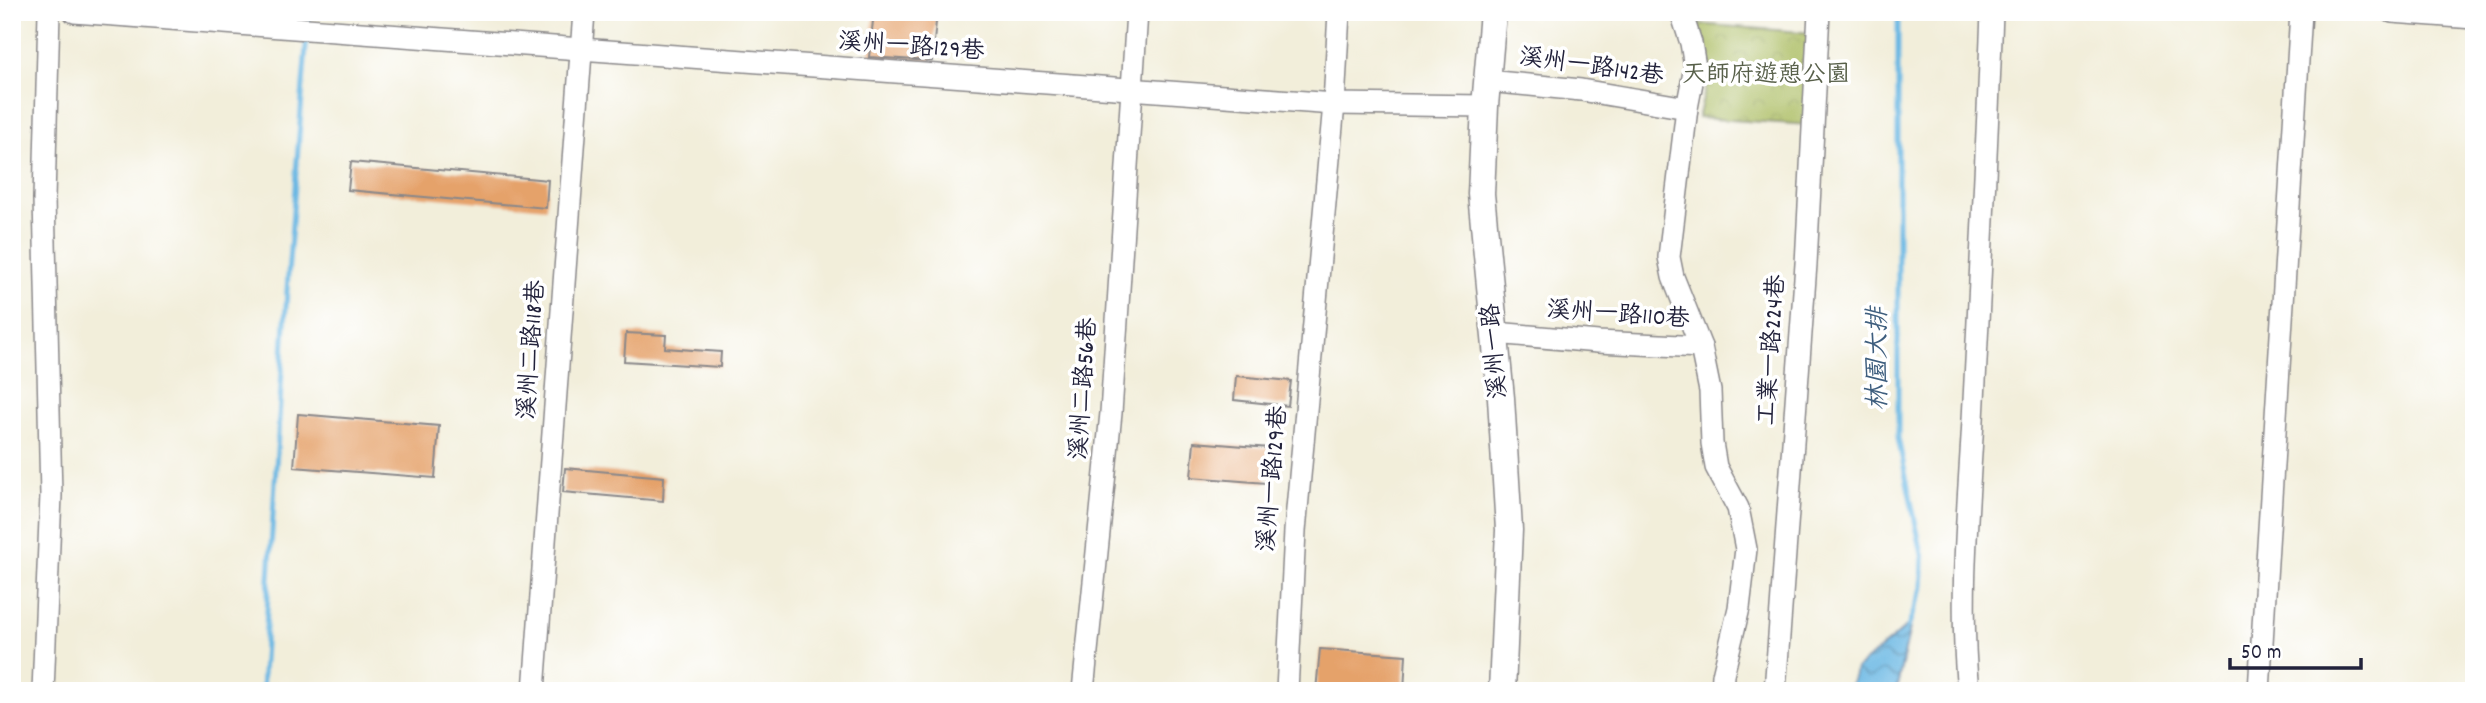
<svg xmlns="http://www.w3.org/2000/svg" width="2486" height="703" font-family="Dekko,'LXGW WenKai TC',sans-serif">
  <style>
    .park { fill: url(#park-crowns); stroke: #666f4e; stroke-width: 2 }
    .water { fill: url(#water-waves); stroke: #466c8f; stroke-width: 2 }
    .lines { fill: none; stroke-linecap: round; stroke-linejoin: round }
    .stream { stroke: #69b7e3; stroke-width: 5 }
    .building { fill: #e5a26b }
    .minor-casing { stroke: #8a888a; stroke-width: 24 }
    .tertiary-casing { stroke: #8a888a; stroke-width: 29 }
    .minor { stroke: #fff; stroke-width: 21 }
    .tertiary { stroke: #fff; stroke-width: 26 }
    .labels { text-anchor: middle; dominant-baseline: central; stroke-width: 7; stroke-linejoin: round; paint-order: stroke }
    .street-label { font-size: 24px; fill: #22223b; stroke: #fff }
    .park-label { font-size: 24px; fill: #58604a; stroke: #fff }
    .water-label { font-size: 26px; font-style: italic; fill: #3e5e7e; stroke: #fff }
  </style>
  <defs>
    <pattern id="park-crowns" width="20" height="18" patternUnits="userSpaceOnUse" patternTransform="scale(1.75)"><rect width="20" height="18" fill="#aabc60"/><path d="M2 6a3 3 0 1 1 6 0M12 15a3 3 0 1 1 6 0" fill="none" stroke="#92a154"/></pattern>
    <pattern id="water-waves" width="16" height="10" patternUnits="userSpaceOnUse" patternTransform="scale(1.75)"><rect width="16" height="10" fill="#69b7e3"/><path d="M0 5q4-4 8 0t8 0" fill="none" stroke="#5694b9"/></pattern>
  </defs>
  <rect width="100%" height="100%" fill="#fff"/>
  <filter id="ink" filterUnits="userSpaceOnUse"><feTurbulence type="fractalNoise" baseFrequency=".0143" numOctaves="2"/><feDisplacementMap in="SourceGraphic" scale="14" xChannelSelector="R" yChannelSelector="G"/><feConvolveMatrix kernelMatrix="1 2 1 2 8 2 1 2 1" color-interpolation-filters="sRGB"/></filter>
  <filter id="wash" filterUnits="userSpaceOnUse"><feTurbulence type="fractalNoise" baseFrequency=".00686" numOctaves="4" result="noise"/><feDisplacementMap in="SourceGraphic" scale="28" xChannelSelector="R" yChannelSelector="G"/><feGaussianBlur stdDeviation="1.57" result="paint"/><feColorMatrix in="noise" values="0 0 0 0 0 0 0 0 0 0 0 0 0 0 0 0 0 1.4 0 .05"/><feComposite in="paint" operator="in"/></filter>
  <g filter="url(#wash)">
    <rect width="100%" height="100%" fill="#f2eeda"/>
    <polygon class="park" points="1697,24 1814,33 1810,125 1698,118 1711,68"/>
    <polygon class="water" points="1911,623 1896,691 1848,691 1856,669"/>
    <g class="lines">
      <g class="stream">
        <polyline points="1898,12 1898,438 1923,559 1922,588 1908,627"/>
        <polyline points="308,24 309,12"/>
        <polyline points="262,691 288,275 307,34"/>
      </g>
    </g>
    <g id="blocks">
      <g class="building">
        <polygon points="874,12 937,12 932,61 869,57"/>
        <polygon points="351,162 548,180 546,208 348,190"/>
        <polygon points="626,333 666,335 665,348 721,352 720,367 624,361"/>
        <polygon points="1236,376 1291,381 1288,406 1234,400"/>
        <polygon points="298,414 439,426 435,478 294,467"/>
        <polygon points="1194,442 1269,448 1266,483 1191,477"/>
        <polygon points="565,468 664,477 663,501 563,492"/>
        <polygon points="1320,649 1406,655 1404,691 1316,691"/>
      </g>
    </g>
  </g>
  <g filter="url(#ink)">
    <use href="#blocks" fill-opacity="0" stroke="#8a888a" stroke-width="2"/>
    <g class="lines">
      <g class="minor-casing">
        <g id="minor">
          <polyline points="74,12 1334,104 1485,106"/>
          <polyline points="1681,12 1691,43 1695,67 1687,108 1669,257 1673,277 1701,347 1710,391 1712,443 1716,467 1738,508 1746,549 1739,608 1723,675 1722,691"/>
          <polyline points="2392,12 2474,18"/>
          <polyline points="1487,81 1581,90 1687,108"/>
          <polyline points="1495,333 1598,342 1701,347"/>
          <polyline points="43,691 51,495 44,199 49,12"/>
          <polyline points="534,691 584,12"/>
          <polyline points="1083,691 1111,413 1137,12"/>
          <polyline points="1287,691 1295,531 1334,104 1339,12"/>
          <polyline points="1775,691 1806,264 1819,12"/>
          <path d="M 1968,691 C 1959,601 1968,510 1973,420 C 1980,284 1987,148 1992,12"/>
          <polyline points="2259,691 2301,12"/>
        </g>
      </g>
      <g class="tertiary-casing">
        <polyline id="tertiary" points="1493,12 1485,106 1481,194 1501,398 1509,530 1502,691"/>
      </g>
      <use href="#minor" class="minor"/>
      <use href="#tertiary" class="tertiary"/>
    </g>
  </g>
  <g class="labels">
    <g class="street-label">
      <text transform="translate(911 48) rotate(4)">溪州一路129巷</text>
      <text transform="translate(1591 68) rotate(8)">溪州一路142巷</text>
      <text transform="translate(1618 316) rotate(4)">溪州一路110巷</text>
      <text transform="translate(533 350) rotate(-86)">溪州二路118巷</text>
      <text transform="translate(1773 350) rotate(-86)">工業一路224巷</text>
      <text transform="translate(1496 351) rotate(-95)">溪州一路</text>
      <text transform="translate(1085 389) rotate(-86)">溪州二路56巷</text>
      <text transform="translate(1274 479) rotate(-85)">溪州一路129巷</text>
    </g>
    <g class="park-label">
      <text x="1766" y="76">天師府遊憩公園</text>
    </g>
    <g class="water-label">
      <text transform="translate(1879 359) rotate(-90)">林園大排</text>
    </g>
  </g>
  <rect width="2486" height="703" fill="none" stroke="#fff" stroke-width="42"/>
  <path d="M2230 658v10h131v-10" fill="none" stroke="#22223b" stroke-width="3.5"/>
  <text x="2241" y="658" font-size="21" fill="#22223b" stroke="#ffffff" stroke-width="5" paint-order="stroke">50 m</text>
</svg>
